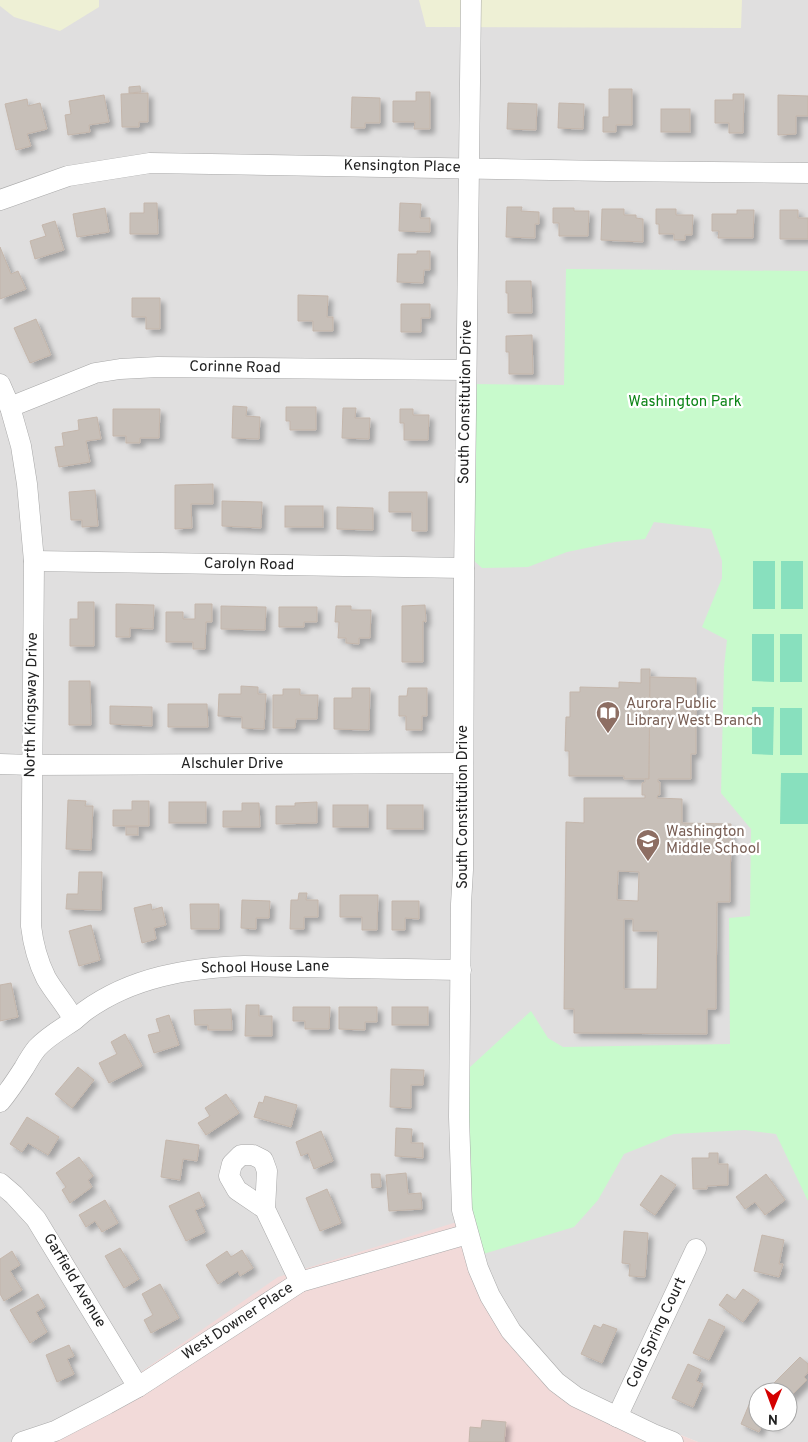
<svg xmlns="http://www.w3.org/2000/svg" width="808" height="1442" font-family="Overpass,sans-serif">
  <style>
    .residential { fill: #e0dfdf; fill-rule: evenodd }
    .commercial { fill: #f2dad9 }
    .farmland { fill: #eef0d5 }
    .park { fill: #c8facc }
    .pitch { fill: #88e0be }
    .building { fill: #c7bfb8; stroke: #c4b6ab; fill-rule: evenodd; filter: url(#shadow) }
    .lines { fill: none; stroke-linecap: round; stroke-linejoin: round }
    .minor-casing { stroke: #a9a9a9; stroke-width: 21 }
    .minor { stroke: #fff; stroke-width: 20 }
    .labels { text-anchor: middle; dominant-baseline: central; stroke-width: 4.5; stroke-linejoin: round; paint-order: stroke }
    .street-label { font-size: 15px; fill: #222; stroke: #fff }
    .park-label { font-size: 15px; fill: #0c8416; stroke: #fff }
    .education-label { font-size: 15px; fill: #785e54; stroke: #fff; text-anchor: start }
  </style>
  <defs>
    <filter id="shadow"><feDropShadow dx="4.5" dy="4.5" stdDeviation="2.5" flood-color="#0004"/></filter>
  </defs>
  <rect width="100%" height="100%" fill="#f2efe9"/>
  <path class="residential" d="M 0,0 L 808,0 L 808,1442 L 698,1442 L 601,1403 L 86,1410 L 11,1442 L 0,1442 ZM 758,1392 L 788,1392 L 788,1422 L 758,1422 Z"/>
  <polygon class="commercial" points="470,1218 498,1296 553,1372 601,1403 698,1442 11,1442 86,1410 278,1277"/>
  <g class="farmland">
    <polygon points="0,0 99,0 99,7 60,31 14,17 0,6"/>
    <polygon points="419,0 742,0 741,28 426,27"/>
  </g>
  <polygon class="park" points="566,269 808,271 808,1201 776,1134 745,1130 674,1134 624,1154 598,1200 574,1227 480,1255 470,1218 465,1141 469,1068 531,1011 548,1038 563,1047 730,1044 729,918 750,916 751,829 721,793 724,667 727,640 702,627 722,578 722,561 711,529 654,522 645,539 615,542 567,552 528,567 482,568 471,558 473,384 564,385"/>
  <g class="pitch">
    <rect x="753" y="561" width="22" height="48"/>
    <rect x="781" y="561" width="22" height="48"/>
    <polygon points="752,634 774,634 774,682 752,681"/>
    <rect x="780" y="634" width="22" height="48"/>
    <polygon points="752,707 774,707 773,755 752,754"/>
    <rect x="780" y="708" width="22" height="47"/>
    <polygon points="781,773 808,773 808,824 780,824"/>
  </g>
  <g class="building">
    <polygon points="140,86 141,92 129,93 129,87"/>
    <polygon points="609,89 632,89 632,125 616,125 616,132 603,132 603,117 609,117"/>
    <polygon points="416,92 430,92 430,129 414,129 415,122 393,122 393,101 416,101"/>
    <polygon points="148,93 148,122 139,122 139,127 122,127 121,94"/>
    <polygon points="733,94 744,94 743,133 729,133 729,123 715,123 715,100 733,100"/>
    <polygon points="104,95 109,122 89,125 90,132 68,135 65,115 71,114 69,101"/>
    <polygon points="778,95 808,96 808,116 796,116 796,134 778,135"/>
    <polygon points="352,97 380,98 380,123 365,123 365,128 351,128"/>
    <polygon points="27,99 28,106 40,103 47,129 27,134 31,146 16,150 5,104"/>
    <polygon points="508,103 537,104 536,130 507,129"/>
    <polygon points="559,103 584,104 583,129 558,128"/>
    <rect x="661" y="109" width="29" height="23"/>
    <polygon points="144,203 157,203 158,234 130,234 130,213 144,213"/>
    <polygon points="400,203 421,204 420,218 430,218 430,232 399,231"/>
    <polygon points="507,207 522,207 521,211 539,212 539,224 535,224 535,238 506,237"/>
    <polygon points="105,208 109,232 77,237 73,214"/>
    <polygon points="553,208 574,208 574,211 589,211 588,236 559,236 559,223 553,223"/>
    <polygon points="602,209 624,209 624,215 636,215 636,218 643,219 643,242 601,240"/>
    <polygon points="656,209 676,209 676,215 693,215 692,235 685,235 685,240 674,240 674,234 659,234 659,224 656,224"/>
    <polygon points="737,210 754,210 753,238 718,238 719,231 712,231 712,214 737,214"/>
    <polygon points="780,210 798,210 798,218 808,218 808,239 780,239"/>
    <polygon points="55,221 64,250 35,259 30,241 46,236 42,225"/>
    <polygon points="0,247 11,274 18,271 26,289 0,299"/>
    <polygon points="417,251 430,251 430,270 424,270 423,283 397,282 398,254 417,254"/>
    <polygon points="506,281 531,281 532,313 508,313 508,293 506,293"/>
    <polygon points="298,295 328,296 327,317 333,317 333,331 313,331 313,321 298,321"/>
    <polygon points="132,298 160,298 160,329 146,329 146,317 132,317"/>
    <polygon points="401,304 430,304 430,318 421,318 421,332 401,332"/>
    <polygon points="36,319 51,355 30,363 14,328"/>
    <polygon points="532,335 533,374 509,374 509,352 506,352 506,336"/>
    <polygon points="233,406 247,407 246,416 260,417 259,439 232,438"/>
    <polygon points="286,407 316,407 316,430 290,430 290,421 286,421"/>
    <polygon points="343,408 356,408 355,418 370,418 369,439 342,438"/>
    <polygon points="113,409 160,409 159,438 140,438 140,443 126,443 126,436 113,436"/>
    <polygon points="400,409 413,409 413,415 429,415 428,440 404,440 404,423 400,423"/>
    <polygon points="97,417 101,439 86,441 90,462 59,467 55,447 64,446 62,433 79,430 78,420"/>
    <polygon points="213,484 213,504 191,504 192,528 175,529 175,485"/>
    <polygon points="95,490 98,526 82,527 82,520 71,520 69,492"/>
    <polygon points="389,492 427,492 427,531 412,531 412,512 389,512"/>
    <polygon points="222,501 262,502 261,528 222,526"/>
    <rect x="285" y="506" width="38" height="21"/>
    <polygon points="337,507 373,508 373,530 337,529"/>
    <polygon points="78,602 94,602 94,646 70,646 70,619 78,619"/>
    <polygon points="116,604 154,605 153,629 130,628 130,637 116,637"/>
    <polygon points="195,604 212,604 212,622 206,622 205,649 193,649 193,642 166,642 166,612 183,612 183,619 195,619"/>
    <polygon points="425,605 426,622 423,621 423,662 402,662 402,606"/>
    <polygon points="221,606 266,607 265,630 221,629"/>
    <polygon points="336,606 351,606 351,610 371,610 370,638 359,638 359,644 346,643 346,638 338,638 339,622 335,622"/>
    <polygon points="279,607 317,607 317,622 304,622 304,627 279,627"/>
    <polygon points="641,669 650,669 649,779 624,779 624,776 569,776 569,751 565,751 566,717 570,717 570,692 580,692 580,687 619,688 619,682 641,683"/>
    <path d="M 650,677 L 696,678 L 696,754 L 691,754 L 691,779 L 658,779 L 658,782 L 660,782 L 660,795 L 658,795 L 657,798 L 682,799 L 682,823 L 731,824 L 730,902 L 717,902 L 716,1009 L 707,1009 L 707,1034 L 574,1033 L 574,1009 L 564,1009 L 566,822 L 584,823 L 584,798 L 645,798 L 645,795 L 642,795 L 642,783 L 645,782 L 645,779 L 649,779 ZM 618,871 L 639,872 L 638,901 L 617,900 ZM 624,919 L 633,919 L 633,931 L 658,931 L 657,989 L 624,989 Z"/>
    <polygon points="69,681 90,681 91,725 69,725"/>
    <polygon points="241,686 258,687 258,694 266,694 264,729 242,728 242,717 218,716 219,694 241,694"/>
    <polygon points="352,688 370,688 369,730 334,729 334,698 352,698"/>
    <polygon points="408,688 427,688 427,716 422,716 422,730 406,730 406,716 399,716 399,696 407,696"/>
    <polygon points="283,689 300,689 300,695 318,695 317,719 296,719 295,728 273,728 273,695 283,695"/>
    <polygon points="168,704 207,704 208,727 168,727"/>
    <polygon points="110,706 152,707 152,726 110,724"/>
    <polygon points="68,800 86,801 85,806 93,806 91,850 66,849"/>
    <polygon points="132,801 149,801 149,826 113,826 113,810 132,810"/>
    <rect x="169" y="802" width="37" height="21"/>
    <polygon points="317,802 317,823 276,824 276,806 295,806 295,803"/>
    <polygon points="242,803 259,803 260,827 223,827 223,811 242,811"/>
    <rect x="333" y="805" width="35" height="22"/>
    <rect x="387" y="805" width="36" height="24"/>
    <rect x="126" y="827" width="12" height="8"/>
    <polygon points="79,872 102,872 101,910 66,909 67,894 78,894"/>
    <polygon points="299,893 307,893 306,900 318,900 318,917 304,917 304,929 290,929 291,900 298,900"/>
    <polygon points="340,895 378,895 377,930 362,930 362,917 340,917"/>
    <polygon points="242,900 270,901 269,918 256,918 256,929 241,928"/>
    <polygon points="392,901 419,901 419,919 405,918 405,930 392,930"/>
    <polygon points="151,904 152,910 162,907 166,925 154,928 156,939 142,943 134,908"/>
    <polygon points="190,904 219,904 219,929 191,929"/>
    <polygon points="91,925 100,960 79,966 69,931"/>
    <polygon points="11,983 18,1017 0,1021 0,985"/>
    <polygon points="246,1005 259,1005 259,1016 272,1016 272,1036 245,1036"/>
    <polygon points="293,1007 330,1007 329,1029 305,1029 305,1021 293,1021"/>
    <polygon points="339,1007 377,1007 377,1022 365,1022 365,1030 339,1029"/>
    <rect x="392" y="1007" width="36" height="18"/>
    <polygon points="231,1009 232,1030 208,1030 208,1025 195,1025 194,1010"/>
    <polygon points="169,1015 179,1045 154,1053 148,1035 160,1032 156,1019"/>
    <polygon points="125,1034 142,1066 109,1083 99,1063 117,1054 111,1042"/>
    <polygon points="78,1067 94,1080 72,1108 55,1094"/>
    <polygon points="391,1069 424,1070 423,1085 411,1085 411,1108 390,1107"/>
    <polygon points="226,1094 239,1113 206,1135 198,1123 210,1116 205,1108"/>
    <polygon points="265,1096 297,1105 291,1127 254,1117 259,1102 263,1103"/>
    <polygon points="27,1117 59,1137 48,1155 28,1143 22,1152 10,1144"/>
    <polygon points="396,1128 412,1129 411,1143 423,1143 423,1158 395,1156"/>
    <polygon points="321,1131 333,1161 314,1169 308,1153 301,1156 296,1142"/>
    <polygon points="166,1140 199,1145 197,1161 183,1159 180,1180 161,1177"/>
    <polygon points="709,1153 718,1153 718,1164 728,1164 728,1185 707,1186 707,1189 693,1189 692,1158 709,1158"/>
    <polygon points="79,1157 93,1176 88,1180 92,1187 70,1203 62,1190 66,1187 56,1173"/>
    <polygon points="406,1173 408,1194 421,1193 422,1209 389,1211 386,1175"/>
    <polygon points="371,1174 380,1174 381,1187 372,1188"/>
    <polygon points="766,1174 785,1200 765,1215 755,1202 745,1209 736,1197"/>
    <polygon points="661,1175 676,1185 655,1215 640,1205"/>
    <polygon points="327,1189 341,1223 320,1231 306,1198"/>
    <polygon points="199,1192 205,1206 195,1210 205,1232 186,1241 169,1206"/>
    <polygon points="105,1200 118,1223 102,1232 95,1221 86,1227 79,1215"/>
    <polygon points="624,1231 648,1233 645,1277 629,1276 630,1264 622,1263"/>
    <polygon points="762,1235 784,1240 779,1264 783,1264 779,1277 754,1271"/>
    <polygon points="120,1248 139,1279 124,1288 105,1256"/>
    <polygon points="242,1250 253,1268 240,1276 238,1271 218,1284 206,1265 227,1251 231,1257"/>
    <polygon points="12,1251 20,1265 10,1271 22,1290 4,1301 0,1294 0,1259"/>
    <polygon points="160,1284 179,1318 151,1333 144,1320 153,1315 142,1294"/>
    <polygon points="743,1289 759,1300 743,1322 719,1305 727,1294 735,1300"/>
    <polygon points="38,1294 45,1307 36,1312 47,1332 30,1343 10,1310"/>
    <polygon points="709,1319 725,1327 709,1360 693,1353"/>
    <polygon points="603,1324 617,1329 602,1363 581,1354 594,1325 601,1328"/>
    <polygon points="69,1345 74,1356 67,1359 74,1374 57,1382 46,1355"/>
    <polygon points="800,1357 808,1364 808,1372 804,1377 807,1380 790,1397 788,1396 788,1392 784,1392 774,1383"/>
    <polygon points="688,1364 701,1370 696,1381 703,1384 693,1407 672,1398"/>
    <polygon points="751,1400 758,1403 758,1422 777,1422 775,1427 763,1422 759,1432 741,1424"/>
    <polygon points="482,1420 506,1422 504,1442 469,1442 470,1427 481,1428"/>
  </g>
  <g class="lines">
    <g class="minor-casing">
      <g id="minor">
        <polyline points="471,0 464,578 463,870 461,904 459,1117 462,1210 478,1268 490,1296 511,1331 556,1382 576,1397 653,1434 673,1442"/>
        <polyline points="0,200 68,176 150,163 607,171 808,173"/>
        <path d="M 0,384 L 10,407 L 21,446 L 27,484 L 34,561 L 31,926 C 33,943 38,962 46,978 C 54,992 66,1005 74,1020"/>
        <polyline points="10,407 95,373 120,369 158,367 466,370"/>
        <polyline points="34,561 464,568"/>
        <polyline points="0,764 32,765 463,763"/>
        <path d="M 0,1102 C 9,1091 17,1079 24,1068 C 28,1061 32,1054 37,1048 C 47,1037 61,1029 73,1021 C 77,1018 81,1014 85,1011 C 132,977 188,968 244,966 L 461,970"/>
        <polyline points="0,1183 14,1195 36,1219 138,1387"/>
        <polyline points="265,1209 237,1190 229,1176 232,1164 241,1155 253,1155 263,1160 267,1171 265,1209 300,1282"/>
        <polyline points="617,1417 696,1249"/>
        <polyline points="22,1442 55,1431 107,1404 138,1387 300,1282 468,1234"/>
      </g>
    </g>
    <use href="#minor" class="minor"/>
  </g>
  <defs>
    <g id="library-pin" transform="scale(1.25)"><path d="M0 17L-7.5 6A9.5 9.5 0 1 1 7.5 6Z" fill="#8d6e63" stroke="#fff"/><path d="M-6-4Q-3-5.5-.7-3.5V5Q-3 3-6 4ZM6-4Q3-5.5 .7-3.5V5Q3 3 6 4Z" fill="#fff"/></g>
    <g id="school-pin" transform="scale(1.25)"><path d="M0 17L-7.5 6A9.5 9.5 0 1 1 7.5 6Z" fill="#8d6e63" stroke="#fff"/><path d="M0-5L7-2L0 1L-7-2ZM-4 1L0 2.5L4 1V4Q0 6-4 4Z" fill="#fff"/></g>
  </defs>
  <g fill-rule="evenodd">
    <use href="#library-pin" x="608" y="713"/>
    <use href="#school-pin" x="648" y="841"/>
  </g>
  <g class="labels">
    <g class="street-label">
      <text transform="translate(402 167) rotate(1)">Kensington Place</text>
      <text transform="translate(235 368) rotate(1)">Corinne Road</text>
      <text transform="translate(466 402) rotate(-89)">South Constitution Drive</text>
      <text transform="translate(249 565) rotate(1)">Carolyn Road</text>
      <text transform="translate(32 705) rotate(-89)">North Kingsway Drive</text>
      <text x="232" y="764">Alschuler Drive</text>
      <text transform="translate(463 807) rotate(-90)">South Constitution Drive</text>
      <text transform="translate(265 968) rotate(-1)">School House Lane</text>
      <text transform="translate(74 1281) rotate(59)">Garfield Avenue</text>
      <text transform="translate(238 1322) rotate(-33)">West Downer Place</text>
      <text transform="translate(657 1333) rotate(-65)">Cold Spring Court</text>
    </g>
    <g class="park-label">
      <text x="685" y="402">Washington Park</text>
    </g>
    <g class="education-label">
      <text x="626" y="704">Aurora Public<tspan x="626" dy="17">Library West Branch</tspan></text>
      <text x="666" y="832">Washington<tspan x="666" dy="17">Middle School</tspan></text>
    </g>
  </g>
  <g transform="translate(773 1407) rotate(181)"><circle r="24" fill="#ffffff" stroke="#a7a7a7"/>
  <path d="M0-4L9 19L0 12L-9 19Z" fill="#d40000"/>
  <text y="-8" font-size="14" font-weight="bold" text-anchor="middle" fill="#222222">N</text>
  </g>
</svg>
